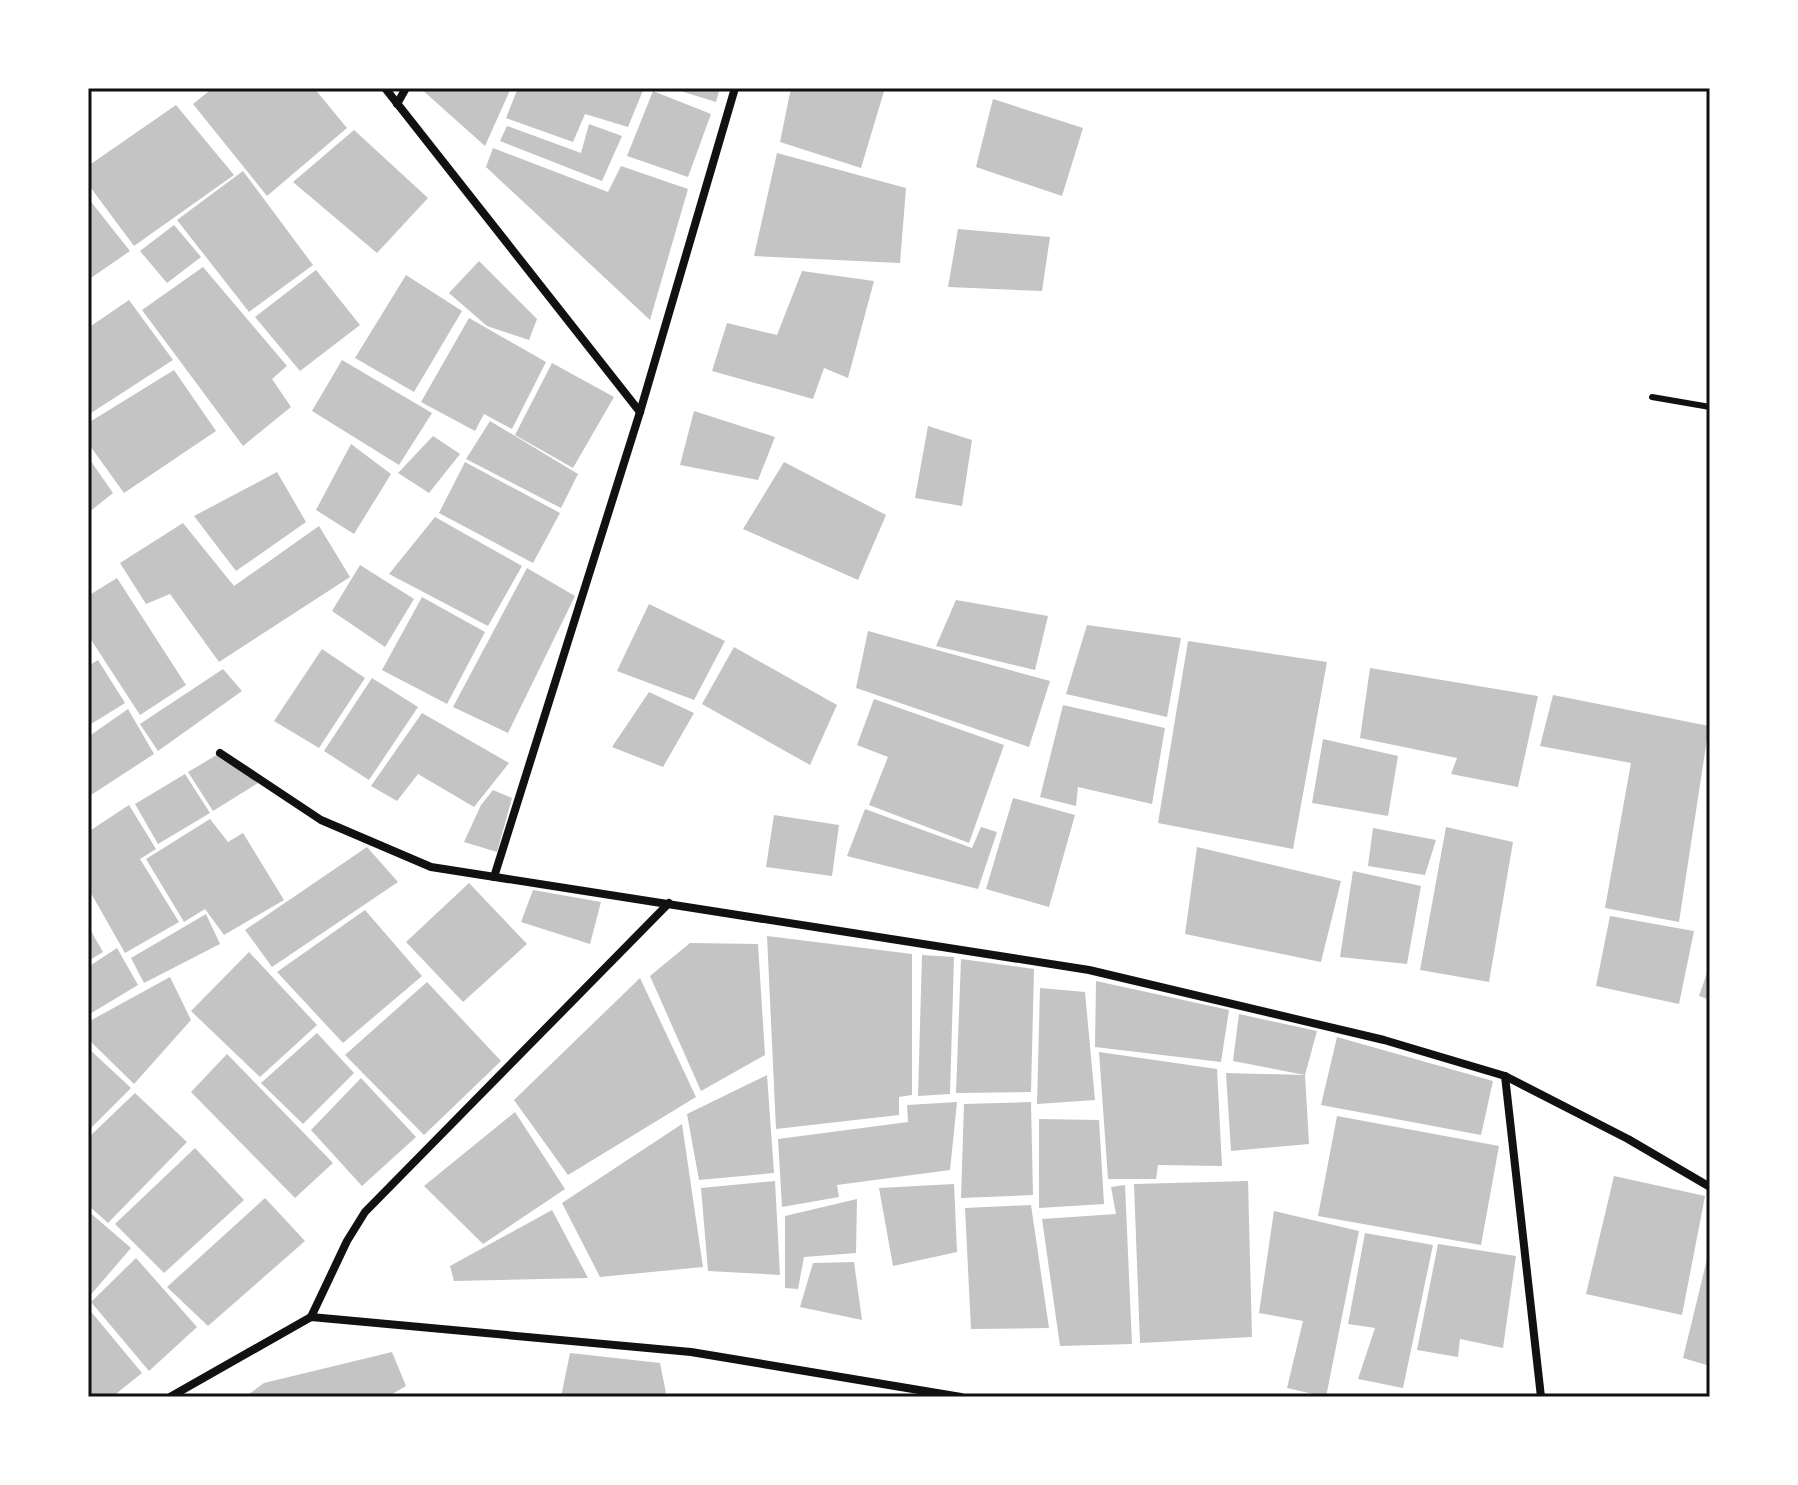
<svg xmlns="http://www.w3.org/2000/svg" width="1798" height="1485" font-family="'Libre Baskerville',serif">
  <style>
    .building { fill: #c4c4c4 }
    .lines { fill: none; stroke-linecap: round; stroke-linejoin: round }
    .service { stroke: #111; stroke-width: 6 }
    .minor { stroke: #111; stroke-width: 8 }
    .neatline { fill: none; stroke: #111; stroke-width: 3 }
  </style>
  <rect width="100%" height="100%" fill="#fff"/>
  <g class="building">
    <polygon points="213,88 314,88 347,128 267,196 193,104"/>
    <polygon points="420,88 511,88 485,146"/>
    <polygon points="518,88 644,88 628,127 585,114 573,142 506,118"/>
    <polygon points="671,88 720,88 716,102"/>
    <polygon points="791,88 885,88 861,168 780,142"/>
    <polygon points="653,91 711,114 688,177 627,156"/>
    <polygon points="993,99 1083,128 1062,196 976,167"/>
    <polygon points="176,105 234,175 134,246 88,184 88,166"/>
    <polygon points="589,124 622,136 602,181 500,141 507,126 581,153"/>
    <polygon points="354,130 428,198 377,253 293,182"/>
    <polygon points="493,148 608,192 621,166 688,189 650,320 486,167"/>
    <polygon points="777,153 906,188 900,263 754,256"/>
    <polygon points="243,171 313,265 249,312 177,220"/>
    <polygon points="88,198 130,251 88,280"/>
    <polygon points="174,225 201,257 167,283 140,251"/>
    <polygon points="958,229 1050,237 1042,291 948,287"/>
    <polygon points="479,261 537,319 529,340 487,326 449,293"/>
    <polygon points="203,267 287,366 272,379 291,407 243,446 142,310"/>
    <polygon points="316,270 360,325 300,371 255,317"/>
    <polygon points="802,271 874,281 848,378 824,368 813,399 712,371 727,323 777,335"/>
    <polygon points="406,275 462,311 414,392 355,358"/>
    <polygon points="129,300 173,360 88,415 88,328"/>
    <polygon points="469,318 546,362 512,429 484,414 475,431 421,402"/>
    <polygon points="342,360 432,413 399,465 312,411"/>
    <polygon points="552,363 614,397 573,468 515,435"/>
    <polygon points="174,370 216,431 124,493 88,443 88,423"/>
    <polygon points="694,411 775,437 758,480 680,465"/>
    <polygon points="490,421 578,474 561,508 466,459"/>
    <polygon points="928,426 972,440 962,506 915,498"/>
    <polygon points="433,436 460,454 429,493 398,473"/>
    <polygon points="351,444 391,474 354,534 316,510"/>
    <polygon points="88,457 113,493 88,513"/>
    <polygon points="465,462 560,513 533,563 439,513"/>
    <polygon points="784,462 886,515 858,580 743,529"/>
    <polygon points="277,472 306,522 236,571 194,516"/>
    <polygon points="435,517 522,566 488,626 389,574"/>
    <polygon points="183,523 234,586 319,526 350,577 219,662 170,594 146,604 120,563"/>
    <polygon points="360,565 414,599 385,647 332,611"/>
    <polygon points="527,568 575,596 508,733 453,707"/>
    <polygon points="117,578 186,685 140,715 88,635 88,596"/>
    <polygon points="422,597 485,632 447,704 382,670"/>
    <polygon points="956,600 1048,616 1035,670 936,646"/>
    <polygon points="649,604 725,641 694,700 617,671"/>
    <polygon points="1087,625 1181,638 1167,717 1066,694"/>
    <polygon points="868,631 1050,681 1029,747 856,688"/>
    <polygon points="1188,641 1327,662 1293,849 1158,823"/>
    <polygon points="734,647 837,705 810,765 702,704"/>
    <polygon points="322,649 365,678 319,748 274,721"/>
    <polygon points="98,660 125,703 88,726 88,666"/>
    <polygon points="1370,668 1538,696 1518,787 1451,774 1457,758 1360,738"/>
    <polygon points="223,669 242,691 158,751 140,724"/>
    <polygon points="372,678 418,707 369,780 324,751"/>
    <polygon points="649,692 694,713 663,767 612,747"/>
    <polygon points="1553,695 1709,726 1679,922 1605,908 1631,763 1540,746"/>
    <polygon points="874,699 1004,745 969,843 869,805 888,757 857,745"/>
    <polygon points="1063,705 1165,728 1152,804 1078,787 1076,806 1040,797"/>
    <polygon points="128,709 154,754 88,797 88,737"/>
    <polygon points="422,713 509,763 474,807 418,774 397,801 371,786"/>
    <polygon points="1323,739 1398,756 1388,816 1312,803"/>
    <polygon points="220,753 258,783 213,811 188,772"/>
    <polygon points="185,774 210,813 158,844 135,804"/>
    <polygon points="493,790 512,798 497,852 464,842 481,805"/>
    <polygon points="1013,798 1075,815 1049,907 986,889"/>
    <polygon points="129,805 156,849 140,859 179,922 125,953 88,888 88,832"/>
    <polygon points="865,809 972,848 981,827 997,832 978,889 847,856"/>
    <polygon points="774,815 839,825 832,876 766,867"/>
    <polygon points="210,819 228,842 243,833 284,900 224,935 205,909 184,922 146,859"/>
    <polygon points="1446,827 1513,842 1489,982 1420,970"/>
    <polygon points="1373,828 1436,840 1425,875 1368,866"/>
    <polygon points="367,847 398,882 272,967 245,930"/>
    <polygon points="1197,847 1341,881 1321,962 1185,934"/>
    <polygon points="1353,871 1421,886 1407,964 1340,957"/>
    <polygon points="469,883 527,944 463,1002 406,942"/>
    <polygon points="533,890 601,902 590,944 521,922"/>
    <polygon points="365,910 422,976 343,1043 277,972"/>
    <polygon points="206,914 220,944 144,983 131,958"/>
    <polygon points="1610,916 1694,931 1679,1004 1596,986"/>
    <polygon points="88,926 103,952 88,961"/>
    <polygon points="767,936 912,954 912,1095 899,1097 899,1115 776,1129"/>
    <polygon points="690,943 758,944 765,1055 701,1091 650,976"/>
    <polygon points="117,948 138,985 88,1015 88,967"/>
    <polygon points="249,952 317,1025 260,1077 191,1011"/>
    <polygon points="922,955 954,957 950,1094 918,1096"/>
    <polygon points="961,959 1034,969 1031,1092 956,1093"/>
    <polygon points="1710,964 1710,1000 1699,996"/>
    <polygon points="170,977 191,1020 134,1084 88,1039 88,1022"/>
    <polygon points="640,978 696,1097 568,1175 514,1100"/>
    <polygon points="1096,981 1229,1010 1221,1062 1095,1047"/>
    <polygon points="427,982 501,1061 424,1135 345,1055"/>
    <polygon points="1040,988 1085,992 1095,1100 1037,1104"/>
    <polygon points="1239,1014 1317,1031 1305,1075 1309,1144 1231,1151 1226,1073 1305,1075 1233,1061"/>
    <polygon points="317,1033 354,1073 303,1124 261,1083"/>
    <polygon points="1337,1037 1493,1081 1481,1135 1321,1105"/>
    <polygon points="88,1048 131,1088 88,1131"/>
    <polygon points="1099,1052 1217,1069 1222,1166 1158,1165 1156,1179 1108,1179"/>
    <polygon points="227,1054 333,1163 295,1198 191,1092"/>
    <polygon points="767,1075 774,1173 699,1180 687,1114"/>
    <polygon points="361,1078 416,1137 362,1186 311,1130"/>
    <polygon points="135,1093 187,1142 108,1223 88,1205 88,1138"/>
    <polygon points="957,1102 950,1170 837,1185 839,1197 782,1207 778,1139 908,1122 907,1105"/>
    <polygon points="1031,1102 1033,1195 961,1198 964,1104"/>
    <polygon points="515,1112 565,1189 483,1244 424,1186"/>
    <polygon points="1337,1116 1499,1146 1481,1245 1318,1216"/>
    <polygon points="1039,1119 1099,1120 1104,1204 1039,1208"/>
    <polygon points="682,1124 703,1267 600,1277 562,1203"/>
    <polygon points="195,1148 244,1200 164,1273 115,1224"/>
    <polygon points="1614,1176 1705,1196 1682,1315 1586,1294"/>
    <polygon points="775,1181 780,1275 708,1271 701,1188"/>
    <polygon points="1248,1181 1252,1337 1140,1343 1134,1184"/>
    <polygon points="954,1184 957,1252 893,1266 879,1188"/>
    <polygon points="1125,1185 1132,1344 1060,1346 1042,1219 1116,1214 1111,1187"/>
    <polygon points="265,1198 305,1241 208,1326 167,1287"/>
    <polygon points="857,1199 856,1253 804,1257 798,1289 785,1288 785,1216"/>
    <polygon points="1031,1205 1049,1328 971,1329 965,1208"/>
    <polygon points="552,1210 588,1278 454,1281 450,1266"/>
    <polygon points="88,1211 131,1248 88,1298"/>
    <polygon points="1274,1211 1359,1231 1326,1397 1287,1388 1303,1321 1259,1313"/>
    <polygon points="1365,1233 1433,1245 1403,1388 1358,1379 1375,1328 1348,1324"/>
    <polygon points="1438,1244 1516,1256 1503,1348 1460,1339 1458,1357 1417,1350"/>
    <polygon points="1710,1247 1710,1366 1683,1358"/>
    <polygon points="136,1258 197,1327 149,1371 91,1302"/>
    <polygon points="854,1262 862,1320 800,1307 813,1263"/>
    <polygon points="88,1308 142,1373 112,1397 88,1397"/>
    <polygon points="392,1352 406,1386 387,1397 245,1397 264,1383"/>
    <polygon points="570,1353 660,1363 666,1393 657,1397 561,1397"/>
  </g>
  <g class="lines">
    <polyline class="service" points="1652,397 1710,407"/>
    <g class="minor">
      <polyline points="385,88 640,412"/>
      <polyline points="397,104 406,88"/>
      <polyline points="220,753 321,820 431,867 1089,970 1384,1040 1505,1076 1628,1139 1710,1187"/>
      <polyline points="494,877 640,412 735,88"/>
      <polyline points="1505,1076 1541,1397"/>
      <polyline points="311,1317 347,1241 365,1212 669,903"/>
      <polyline points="170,1397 311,1317 691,1352 961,1397"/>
    </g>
  </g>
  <rect width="1798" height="1485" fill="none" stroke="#ffffff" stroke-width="180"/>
  <rect x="90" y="90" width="1618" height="1305" class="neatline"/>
</svg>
